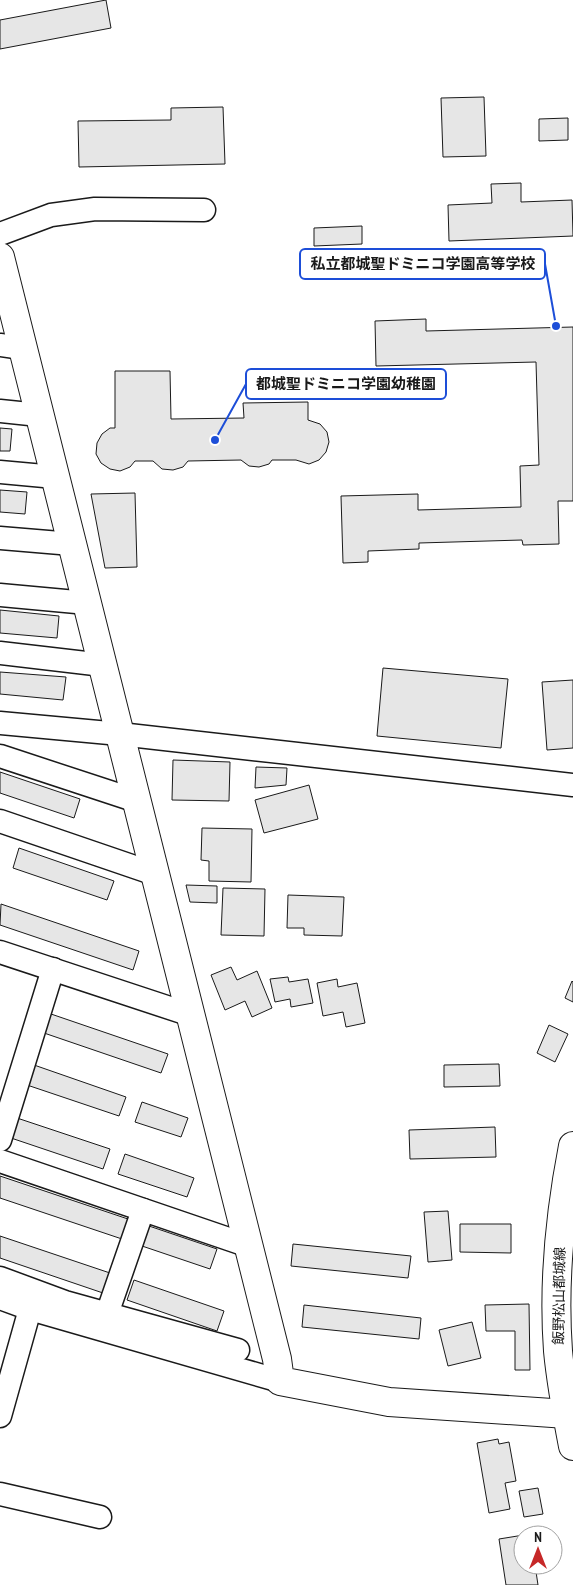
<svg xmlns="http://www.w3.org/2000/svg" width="573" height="1585" font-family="'PT Sans Narrow','Noto Sans JP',sans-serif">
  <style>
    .building { fill: #e6e6e6; stroke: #1a1a1a }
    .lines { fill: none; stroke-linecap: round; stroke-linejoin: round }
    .street-casing { stroke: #1a1a1a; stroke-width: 25 }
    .secondary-casing { stroke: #1a1a1a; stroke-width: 30 }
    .street { stroke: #fff; stroke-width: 22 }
    .secondary { stroke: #fff; stroke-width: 28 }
    .labels { text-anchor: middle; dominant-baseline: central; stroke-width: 4; stroke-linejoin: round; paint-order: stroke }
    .street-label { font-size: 14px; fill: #1a1a1a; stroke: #fff }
    .leader { fill: none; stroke: #1d4ed8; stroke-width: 2 }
    .callout-dot { fill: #1d4ed8; stroke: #fff; stroke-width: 2 }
    .callout { fill: #fff; stroke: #1d4ed8; stroke-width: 2 }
    .callout-label { font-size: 15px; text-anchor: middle; font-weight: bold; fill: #1a1a1a }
  </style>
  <rect width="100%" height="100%" fill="#fff"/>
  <g class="building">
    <polygon points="106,0 111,28 0,49 0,20"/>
    <polygon points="484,97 486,156 443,157 441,98"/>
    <polygon points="223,107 225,164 79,167 78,121 171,120 171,108"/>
    <polygon points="568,118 568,140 539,141 539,119"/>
    <polygon points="521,183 521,202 572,200 573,236 449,241 448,205 492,203 491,184"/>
    <polygon points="362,226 362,244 314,246 314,228"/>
    <polygon points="426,319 426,331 573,327 573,501 558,501 559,544 523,545 522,540 419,543 419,549 368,551 368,562 343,563 341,496 418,494 418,510 521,507 520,466 539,465 536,362 376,366 375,321"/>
    <polygon points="115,371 170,371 171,419 244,418 243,403 308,402 308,420 320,424 327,432 329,442 326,452 319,460 309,464 296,460 272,460 269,464 259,467 249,466 241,460 188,461 183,467 173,470 162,469 153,461 135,461 130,467 120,471 110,469 101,463 96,454 97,443 102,434 110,428 115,428"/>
    <polygon points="0,428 12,429 10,451 0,451"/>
    <polygon points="0,490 27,492 25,514 0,512"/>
    <polygon points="135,493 137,567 105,568 91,494"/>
    <polygon points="0,610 59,616 57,638 0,633"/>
    <polygon points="383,668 508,679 501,748 377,736"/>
    <polygon points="0,672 66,677 63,700 0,694"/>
    <polygon points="573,680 573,748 547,750 542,682"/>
    <polygon points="173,760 230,762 229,801 172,800"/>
    <polygon points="256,767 287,768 286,785 255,788"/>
    <polygon points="0,772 80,799 74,818 0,793"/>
    <polygon points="309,785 318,819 264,833 255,800"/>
    <polygon points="202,828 252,829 251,882 209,881 209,861 201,860"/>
    <polygon points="19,848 114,881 107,900 13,868"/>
    <polygon points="186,885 217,886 217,903 190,902"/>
    <polygon points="223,888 265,889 264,936 221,935"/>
    <polygon points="288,895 344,897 342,936 304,935 304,928 287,928"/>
    <polygon points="1,904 139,951 133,970 0,925"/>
    <polygon points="231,967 237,980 257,971 272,1008 252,1017 245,1001 225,1010 211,975"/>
    <polygon points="288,977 289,982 308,979 313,1003 291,1007 290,999 275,1002 270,979"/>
    <polygon points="337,979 338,987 357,983 365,1023 346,1027 343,1012 323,1016 317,983"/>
    <polygon points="572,981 573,982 573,1002 565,998"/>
    <polygon points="51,1014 168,1054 161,1073 44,1033"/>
    <polygon points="549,1025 568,1034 555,1062 537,1053"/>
    <polygon points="499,1064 500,1086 444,1087 444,1065"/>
    <polygon points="34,1065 126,1097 119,1116 27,1085"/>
    <polygon points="142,1102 188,1118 181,1137 135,1122"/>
    <polygon points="17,1118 110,1149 103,1169 11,1138"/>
    <polygon points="495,1127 496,1157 410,1159 409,1130"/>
    <polygon points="125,1154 194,1178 187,1197 118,1174"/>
    <polygon points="0,1176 128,1219 122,1239 0,1198"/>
    <polygon points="448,1211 452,1260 428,1262 424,1212"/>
    <polygon points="460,1224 511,1224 511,1253 460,1252"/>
    <polygon points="149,1226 217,1249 210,1269 142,1246"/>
    <polygon points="0,1236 110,1273 103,1293 0,1258"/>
    <polygon points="293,1244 411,1256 408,1278 291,1266"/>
    <polygon points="134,1280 224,1311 217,1331 127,1300"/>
    <polygon points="529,1304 530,1370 515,1370 515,1331 486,1331 485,1305"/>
    <polygon points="304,1305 421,1318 419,1339 302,1327"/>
    <polygon points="472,1322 481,1358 448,1366 439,1330"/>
    <polygon points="498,1439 499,1444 509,1442 516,1481 505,1483 510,1509 489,1513 477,1443"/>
    <polygon points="538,1488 543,1514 524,1517 519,1491"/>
    <polygon points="530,1534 523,1535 523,1565 535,1565 538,1585 506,1585 499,1539"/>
  </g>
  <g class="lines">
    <g class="street-casing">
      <g id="street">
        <polyline points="0,234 51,215 95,209 204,210"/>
        <polyline points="0,345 22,348"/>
        <polyline points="0,411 39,415"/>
        <polyline points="0,472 55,477"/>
        <polyline points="0,538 72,544"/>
        <polyline points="0,595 87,603"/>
        <polyline points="0,653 103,665"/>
        <polyline points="0,723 120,734 573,785"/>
        <polyline points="0,756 137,801"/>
        <polyline points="0,821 155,874"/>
        <polyline points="0,952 191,1015"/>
        <polyline points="0,1140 53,969"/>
        <polyline points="0,1161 249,1246"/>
        <polyline points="0,1278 65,1302 238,1350"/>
        <polyline points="0,1298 30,1309 280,1381"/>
        <polyline points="107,1314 143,1210"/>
        <polyline points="0,1416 30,1309"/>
        <polyline points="0,1494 100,1517"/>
      </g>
    </g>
    <g class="secondary-casing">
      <g id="secondary">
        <polyline points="0,257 277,1359 280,1381 389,1402 567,1414"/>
        <path d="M 573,1146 C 560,1213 553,1283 558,1351 C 561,1383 567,1415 573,1446"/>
      </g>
    </g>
    <use href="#street" class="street"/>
    <use href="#secondary" class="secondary"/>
  </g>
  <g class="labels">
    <g class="street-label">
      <text transform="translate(559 1296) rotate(-89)">飯野松山都城線</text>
    </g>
  </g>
  <path class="leader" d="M556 326L545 264M215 440L246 384"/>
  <g class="callout-dot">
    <circle cx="556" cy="326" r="5"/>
    <circle cx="215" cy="440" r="5"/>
  </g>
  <g class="callout">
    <rect x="300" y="249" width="245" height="30" rx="5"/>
    <rect x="246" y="369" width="200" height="30" rx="5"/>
  </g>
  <g class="callout-label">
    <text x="423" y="269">私立都城聖ドミニコ学園高等学校</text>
    <text x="346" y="389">都城聖ドミニコ学園幼稚園</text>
  </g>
  <g transform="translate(538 1550)"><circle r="24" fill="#ffffff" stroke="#a3a3a3"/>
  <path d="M0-4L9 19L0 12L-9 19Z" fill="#c62828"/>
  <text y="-8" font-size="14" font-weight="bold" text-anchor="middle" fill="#1a1a1a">N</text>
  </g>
</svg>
